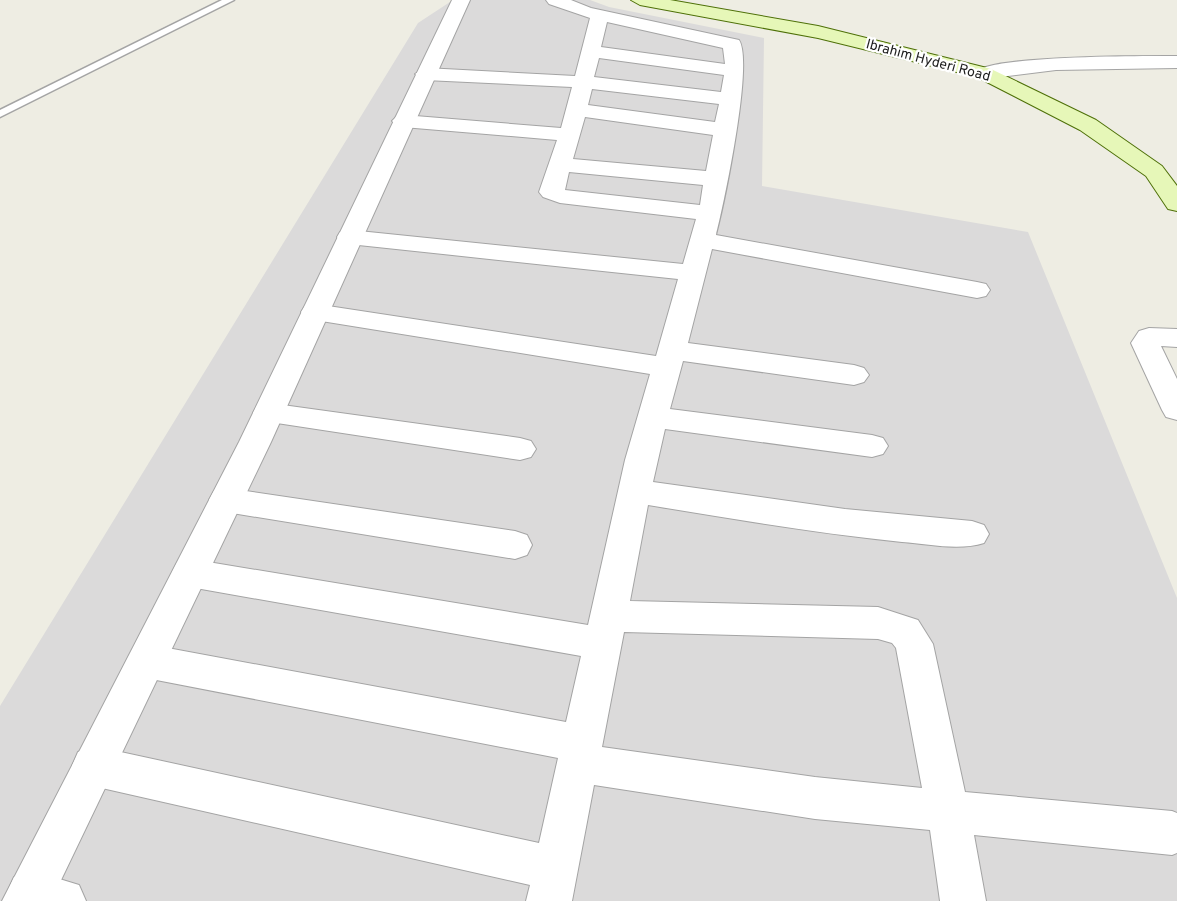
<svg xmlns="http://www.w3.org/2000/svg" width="1177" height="901" font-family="Overpass,sans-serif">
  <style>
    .residential { fill: #dbdada }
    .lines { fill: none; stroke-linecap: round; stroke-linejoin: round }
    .service-casing { stroke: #a4a4a4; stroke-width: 3 }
    .minor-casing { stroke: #a4a4a4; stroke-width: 2 }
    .tertiary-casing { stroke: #a4a4a4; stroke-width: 2 }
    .secondary-casing { stroke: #4e7008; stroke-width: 2 }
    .service { fill: #fff; fill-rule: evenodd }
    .minor { fill: #fff; fill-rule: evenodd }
    .tertiary { fill: #fff; fill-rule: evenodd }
    .secondary { fill: #e6f7b8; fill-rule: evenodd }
    .labels { text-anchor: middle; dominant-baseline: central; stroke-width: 4.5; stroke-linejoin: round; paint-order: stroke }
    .far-street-label { font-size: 14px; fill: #1d1d1d; stroke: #fff }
  </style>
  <rect width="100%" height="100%" fill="#eeede3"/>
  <polygon class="residential" points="453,0 590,0 609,7 764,38 762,186 1028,232 1177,598 1177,901 0,901 0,706 418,23"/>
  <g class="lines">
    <g class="service-casing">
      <polygon id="service" points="222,0 234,0 0,117 0,110"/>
    </g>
    <g class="minor-casing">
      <g id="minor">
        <path d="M 546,0 L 571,0 L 591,8 L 739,40 C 754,62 724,204 716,235 L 977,282 L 986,284 L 990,290 L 986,296 L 977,298 L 712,249 L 688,343 L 854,365 L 864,368 L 869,375 L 864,382 L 854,385 L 683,361 L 670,409 L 872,435 L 883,438 L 888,446 L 883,454 L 872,457 L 665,429 L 653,482 L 845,509 L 972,521 L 984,525 L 989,534 L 984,543 C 959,551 928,544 902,542 C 817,533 733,519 648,505 L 630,601 L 878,607 L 918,620 L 933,644 L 965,792 L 1172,811 L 1177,813 L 1177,853 L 1172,855 L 974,835 L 986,901 L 940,901 L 930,830 L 815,819 L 594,785 L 572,901 L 526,901 L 530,885 L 93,786 L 78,780 L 72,766 L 78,752 L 93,746 L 539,843 L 558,758 L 146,678 L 133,673 L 127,661 L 133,649 L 146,644 L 566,722 L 581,656 L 190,587 L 177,583 L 172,573 L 177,563 L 190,559 L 588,625 L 625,460 L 650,374 L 315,320 L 305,318 L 301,312 L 305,306 L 315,304 L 656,356 L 678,279 L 349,244 L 340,242 L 337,237 L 340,232 L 349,230 L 683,264 L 696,219 L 560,203 L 543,197 L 539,192 L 557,140 L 403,127 L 396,125 L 392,121 L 396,117 L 403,115 L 561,128 L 572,87 L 425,80 L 415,74 L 425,68 L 575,76 L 590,18 L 549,4 ZM 607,22 L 723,48 L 725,64 L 601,47 ZM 599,58 L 724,75 L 721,92 L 594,77 ZM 592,89 L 719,104 L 715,122 L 588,105 ZM 585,117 L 713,135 L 706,171 L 573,159 ZM 569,172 L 703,185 L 700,205 L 565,190 ZM 624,632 L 878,639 L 892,643 L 896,648 L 922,788 L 815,777 L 602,747 Z"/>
        <path d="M 1177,56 L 1177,68 L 1056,70 L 984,79 L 974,73 C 987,55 1148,56 1177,56 Z"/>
        <polygon points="1149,328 1177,329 1177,347 1161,346 1177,379 1177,420 1166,417 1162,410 1131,343 1139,331"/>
        <polygon points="268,403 520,438 531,441 536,449 531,457 520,460 257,420 253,413 257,406"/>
        <polygon points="226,488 515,531 527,535 532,545 527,555 515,559 226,512 214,509 209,500 214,491"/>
        <polygon points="30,870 79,885 86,901 11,901 7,893 14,877"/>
      </g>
    </g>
    <g class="tertiary-casing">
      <polygon id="tertiary" points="452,0 470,0 271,442 51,901 2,901 239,442"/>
    </g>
    <g class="secondary-casing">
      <polygon id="secondary" points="631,0 670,0 818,26 991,69 1096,120 1162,166 1177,186 1177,211 1168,209 1146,176 1080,130 977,77 818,38 640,5"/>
    </g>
    <use href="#service" class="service"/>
    <use href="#minor" class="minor"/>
    <use href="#tertiary" class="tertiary"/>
    <use href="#secondary" class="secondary"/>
  </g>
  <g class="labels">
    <g class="far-street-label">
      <text transform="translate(928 61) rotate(15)">Ibrahim Hyderi Road</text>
    </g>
  </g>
</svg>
